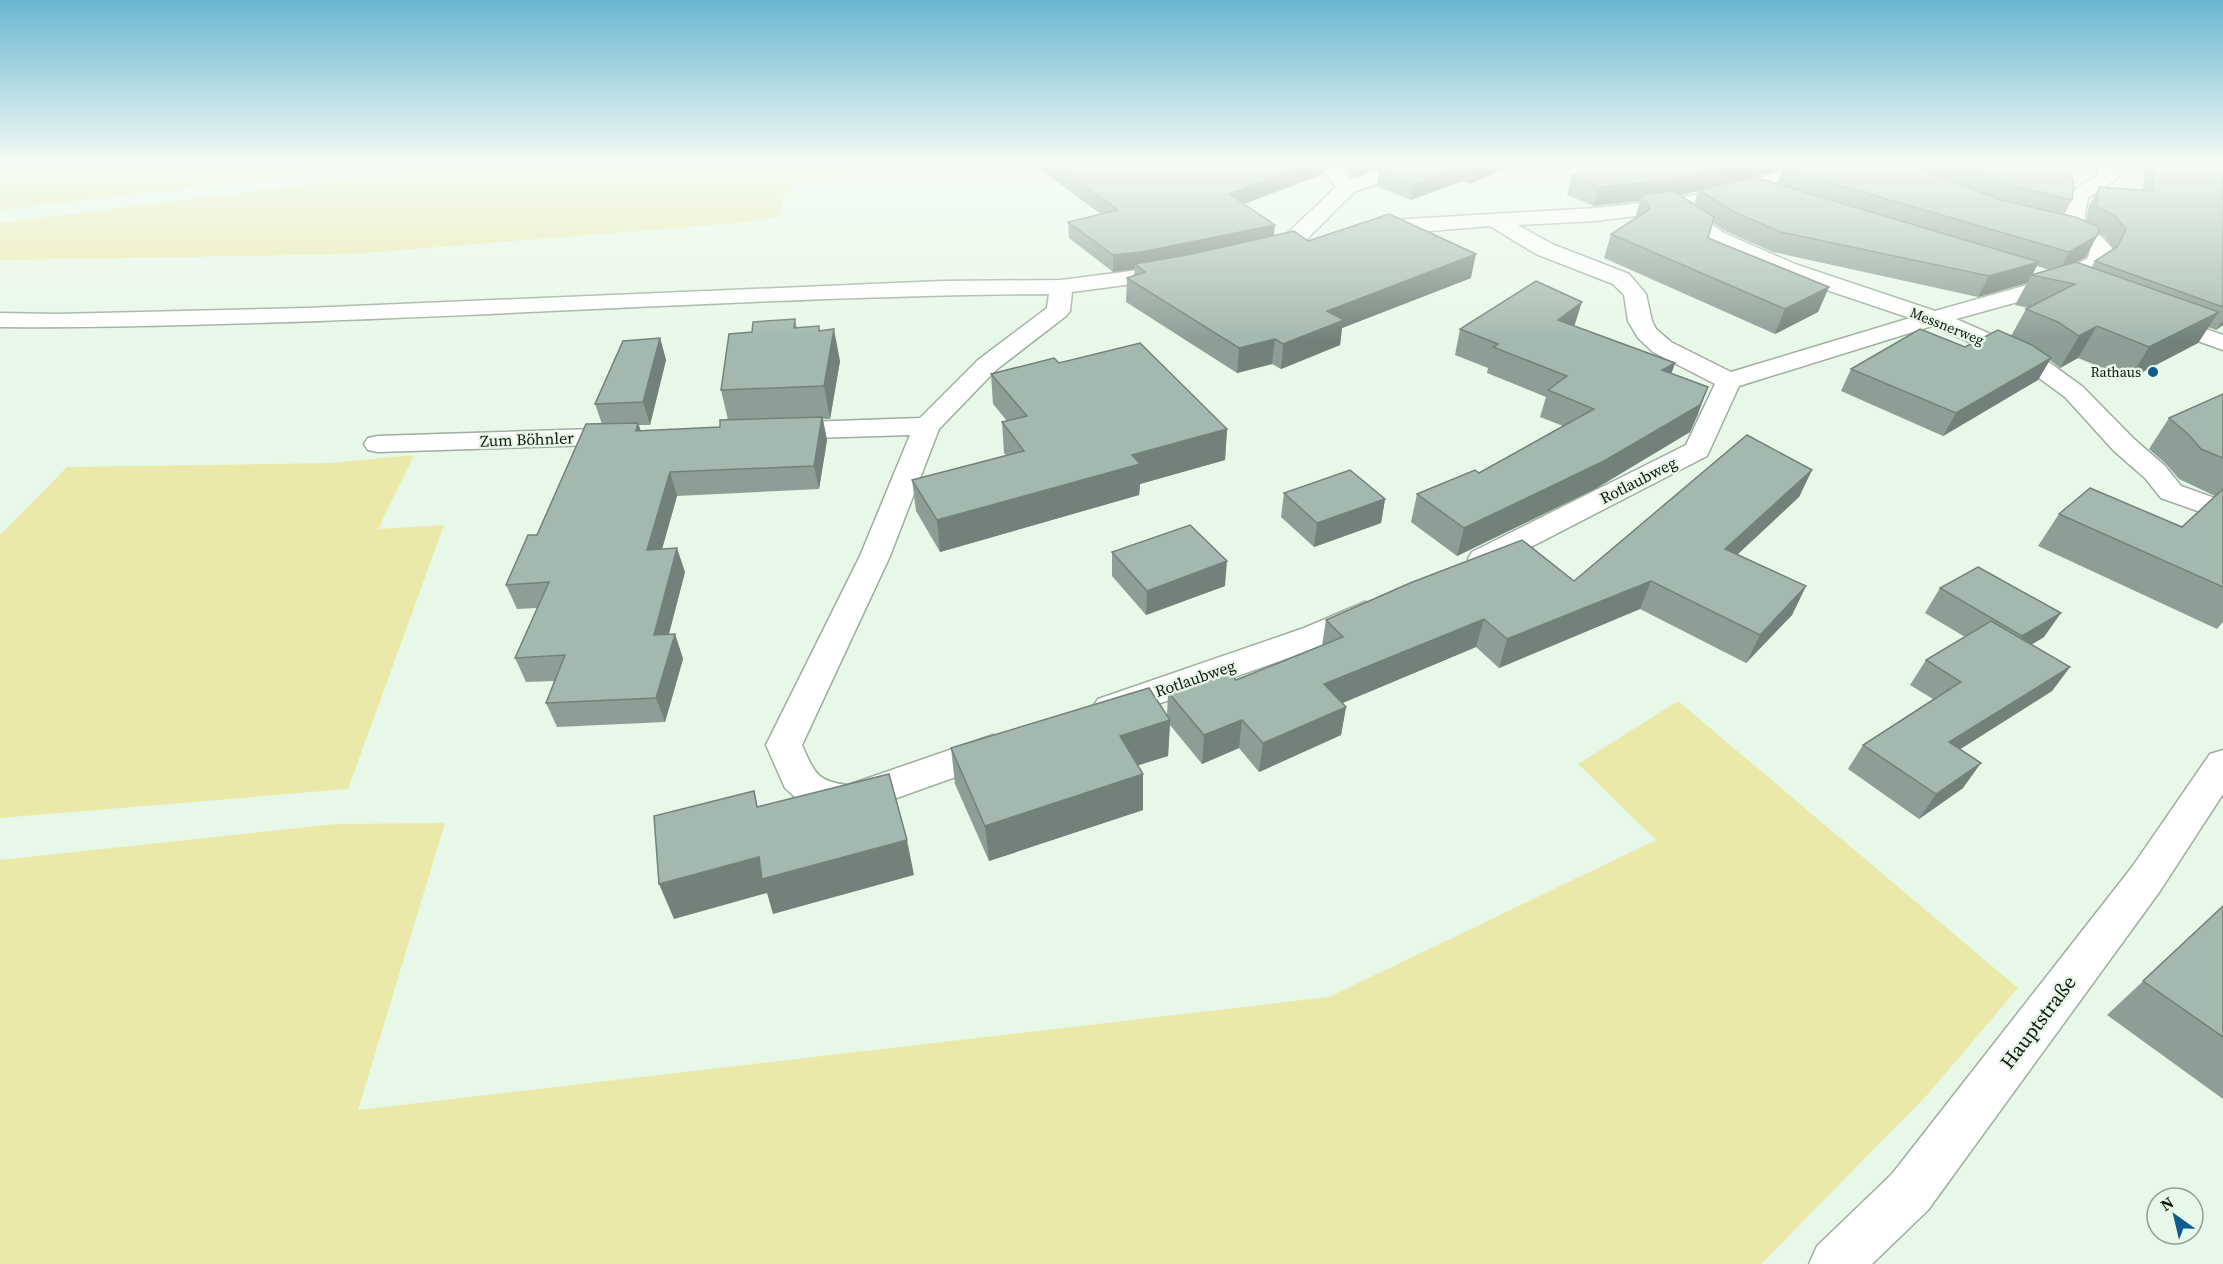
<svg xmlns="http://www.w3.org/2000/svg" width="2223" height="1264" font-family="'Source Serif 4',serif">
  <style>
    .green { fill: #ebe9a9 }
    .lines { fill: none; stroke-linecap: round; stroke-linejoin: round }
    .minor-casing { stroke: #9eae9e; stroke-width: 3 }
    .minor { fill: #fff; fill-rule: evenodd }
    .wall { fill: #8c9f96; fill-rule: evenodd }
    .shaded-wall { fill: #72827a }
    .building { fill: #a3b9af; stroke: #72827a; stroke-width: 1.5 }
    .poi-dot { fill: #0f5b8e; stroke: #e8f8e8; stroke-width: 2 }
    .labels { text-anchor: middle; dominant-baseline: central; stroke-width: 5; stroke-linejoin: round; paint-order: stroke }
    .far-street-label { font-size: 14px; fill: #0f150f; stroke: #e8f8e8 }
    .far-poi-label { font-size: 14px; fill: #0f150f; stroke: #e8f8e8; text-anchor: end }
    .street-label { font-size: 16px; fill: #0f150f; stroke: #e8f8e8 }
    .near-street-label { font-size: 20px; fill: #0f150f; stroke: #e8f8e8 }
  </style>
  <rect width="100%" height="100%" fill="#e8f8e8"/>
  <g class="green">
    <polygon points="0,163 398,163 0,210"/>
    <polygon points="454,163 849,163 856,171 796,183 783,196 780,216 748,222 353,254 0,260 0,223 351,179"/>
    <polygon points="414,455 378,529 444,525 348,789 0,818 0,535 67,467 331,463"/>
    <polygon points="1678,701 2018,988 1928,1094 1761,1264 0,1264 0,860 336,824 445,823 358,1110 1329,997 1656,840 1578,764"/>
  </g>
  <g class="lines">
    <g class="minor-casing">
      <g id="minor">
        <polygon points="1318,163 1337,163 1351,180 1398,163 1425,163 1423,167 1354,192 1294,252 1286,253 1278,252 1275,247 1278,242 1336,187"/>
        <path d="M 1809,163 L 1838,163 L 1836,167 L 1757,191 L 1688,209 L 1724,233 L 1795,264 L 1935,311 L 2052,278 L 2088,258 L 2090,249 C 2082,240 2068,240 2062,230 C 2065,198 2068,190 2098,176 L 2095,163 L 2113,163 L 2118,178 L 2088,198 L 2083,227 L 2101,236 L 2112,248 L 2106,266 L 2068,288 L 1956,319 L 2039,355 L 2083,387 L 2134,439 L 2165,466 L 2181,486 L 2223,501 L 2223,520 L 2161,498 L 2145,478 L 2114,451 L 2065,397 L 2021,365 L 1932,326 L 1739,386 L 1707,456 L 1494,566 L 1483,569 L 1472,566 L 1468,559 L 1472,552 L 1686,445 L 1715,384 L 1653,352 L 1638,338 L 1628,321 L 1624,295 L 1613,284 L 1536,254 L 1490,226 L 1370,236 L 1363,234 L 1360,230 L 1363,226 L 1407,219 L 1595,208 L 1670,200 L 1723,189 ZM 1667,212 L 1710,241 L 1779,274 L 1910,318 L 1731,372 L 1671,342 L 1656,329 L 1652,321 L 1646,294 L 1629,274 L 1552,244 L 1518,225 L 1595,221 Z"/>
        <path d="M 1170,266 L 1178,268 L 1181,273 L 1178,278 L 1072,292 L 1070,311 L 1066,316 L 996,370 L 939,429 L 890,556 L 802,745 C 814,772 817,782 848,785 L 993,735 L 1006,739 L 1011,749 L 1006,759 L 849,815 L 819,812 L 806,807 L 785,788 L 766,745 L 860,556 L 910,435 L 779,439 L 770,437 L 766,431 L 770,425 L 779,423 L 920,418 L 978,360 L 1047,308 L 1049,294 C 773,296 497,317 221,324 C 148,326 74,328 0,327 L 0,313 L 57,314 L 307,308 L 942,281 L 1061,280 Z"/>
        <polygon points="2161,313 2223,335 2223,350 2153,325 2149,320 2153,315"/>
        <polygon points="625,428 635,430 639,436 635,442 625,444 378,452 368,450 364,444 368,438 378,436"/>
        <polygon points="1365,602 1376,605 1381,613 1376,621 1328,644 1110,721 1098,717 1092,708 1098,699 1304,628"/>
        <polygon points="2223,750 2223,794 2160,891 1928,1210 1872,1264 1809,1264 1817,1246 1892,1174 2132,867 2210,754"/>
      </g>
    </g>
    <use href="#minor" class="minor"/>
  </g>
  <g class="wall">
    <polygon points="1031,163 1324,163 1323,174 1244,204 1274,236 1308,241 1471,278 1342,328 1340,345 1281,369 1272,364 1237,373 1126,302 1127,278 1134,275 1135,269 1113,272 1069,238 1068,222 1101,214"/>
    <polygon points="1339,163 1391,163 1354,177"/>
    <polygon points="1520,163 1469,184 1462,181 1411,200 1377,186 1379,171"/>
    <path d="M 1803,163 L 2068,163 L 2072,200 L 2064,215 L 2086,222 L 2089,206 L 2099,187 L 2143,190 L 2145,163 L 2223,163 L 2223,325 L 2216,330 L 2208,327 L 2198,343 L 2129,379 L 2078,358 L 2060,368 L 2050,360 L 2038,380 L 1943,436 L 1841,391 L 1851,369 L 1965,347 L 2011,336 L 2026,309 L 2029,308 L 2015,305 L 2027,283 L 1978,297 L 1773,252 L 1725,231 L 1713,223 L 1708,238 L 1829,287 L 1818,312 L 1775,334 L 1604,258 L 1611,234 L 1635,218 L 1640,201 L 1594,206 L 1567,195 L 1572,176 L 1754,177 L 1777,184 L 1783,169 ZM 1698,191 L 1694,205 L 1680,195 ZM 2098,233 L 2104,236 L 2114,249 L 2095,261 L 2091,268 L 2075,263 L 2086,257 L 2097,236 ZM 2037,266 L 2049,270 L 2033,274 Z"/>
    <polygon points="795,319 797,328 820,331 840,361 830,419 823,419 827,440 819,489 677,496 662,549 685,572 669,634 675,634 683,659 665,722 557,727 546,703 554,681 526,682 515,658 537,608 517,609 506,585 602,424 595,404 660,338 666,360 650,425 639,425 641,431 720,427 728,420 721,390 752,332"/>
    <polygon points="1575,327 1675,363 1671,373 1698,414 1690,432 1595,489 1457,556 1411,522 1417,494 1479,473 1563,426 1540,417 1546,397 1487,373 1488,368 1455,355 1460,329"/>
    <polygon points="1059,363 1227,429 1225,460 1140,484 1139,495 940,552 916,511 912,480 1006,455 1004,453 1002,422 1007,421 993,404 991,374"/>
    <polygon points="2223,394 2223,622 2217,629 2038,546 2059,514 2182,527 2215,496 2179,479 2166,464 2149,449 2169,418"/>
    <polygon points="1812,470 1799,497 1737,555 1806,586 1792,615 1746,663 1640,609 1499,668 1476,647 1342,703 1346,707 1341,735 1259,772 1239,748 1202,764 1170,725 1168,756 1138,765 1143,774 1143,810 989,861 955,784 951,748 1167,715 1168,692 1236,680 1322,645 1326,620 1574,581"/>
    <polygon points="1284,493 1385,499 1381,523 1314,547 1281,517"/>
    <polygon points="1112,552 1225,586 1146,615 1112,576"/>
    <polygon points="1940,588 2044,637 2031,645 2070,667 2052,691 1960,749 1963,788 1919,819 1848,769 1863,745 1933,699 1910,685 1926,660 1965,637 1925,613"/>
    <polygon points="2223,906 2223,1099 2107,1015"/>
  </g>
  <g class="shaded-wall">
    <polygon points="1312,163 1324,163 1323,174 1228,210 1229,194"/>
    <polygon points="1356,163 1391,163 1354,177"/>
    <polygon points="1486,163 1520,163 1469,184 1472,169"/>
    <polygon points="1745,163 1801,163 1742,181 1699,190 1698,191 1670,198 1642,195 1640,201 1594,206 1599,187"/>
    <polygon points="1465,166 1462,181 1411,200 1414,185"/>
    <polygon points="1275,225 1273,242 1135,264 1135,269 1113,272 1113,255"/>
    <polygon points="2097,236 2086,257 2058,273 2069,252"/>
    <polygon points="1476,254 1471,278 1342,328 1340,345 1281,369 1283,344 1327,311"/>
    <polygon points="2039,262 2027,283 1978,297 1989,276"/>
    <polygon points="1829,287 1818,312 1775,334 1785,309"/>
    <polygon points="1582,302 1574,327 1558,320"/>
    <polygon points="2219,312 2198,343 2129,379 2149,347"/>
    <polygon points="2223,320 2223,325 2216,330"/>
    <polygon points="2097,326 2078,358 2060,368 2079,336"/>
    <polygon points="834,329 840,361 830,419 824,386"/>
    <polygon points="660,338 666,360 650,425 643,402"/>
    <polygon points="1275,339 1272,364 1237,373 1239,348"/>
    <polygon points="2051,358 2038,380 1943,436 1956,413"/>
    <polygon points="1675,363 1666,390 1662,370"/>
    <polygon points="1708,387 1698,414 1690,432 1595,489 1457,556 1464,528"/>
    <polygon points="822,417 827,440 819,489 814,466"/>
    <polygon points="638,423 645,446 636,431"/>
    <polygon points="1227,429 1225,460 1140,484 1139,495 940,552 937,520 1132,455"/>
    <polygon points="1812,470 1799,497 1713,577 1725,549"/>
    <polygon points="670,472 677,496 655,574 647,550"/>
    <polygon points="1385,499 1381,523 1314,547 1317,523"/>
    <polygon points="677,548 685,572 662,660 654,635"/>
    <polygon points="1227,561 1225,586 1146,615 1147,591"/>
    <polygon points="1651,581 1640,609 1499,668 1507,639"/>
    <polygon points="1806,586 1792,615 1746,663 1760,635"/>
    <polygon points="2061,613 2044,637 2005,660 2022,636"/>
    <polygon points="1484,619 1476,647 1319,713 1324,684"/>
    <polygon points="675,634 683,659 665,722 656,698"/>
    <polygon points="2070,667 2052,691 1932,767 1949,742"/>
    <polygon points="1346,707 1341,735 1259,772 1263,743"/>
    <polygon points="1170,720 1168,756 1120,771 1120,736"/>
    <polygon points="1242,720 1239,748 1202,764 1204,735"/>
    <polygon points="1981,763 1963,788 1919,819 1936,794"/>
    <polygon points="1143,774 1143,810 989,861 985,826"/>
    <polygon points="907,840 914,875 773,914 767,893 674,919 659,884 759,857"/>
  </g>
  <g class="building">
    <polygon points="1052,163 1312,163 1229,194 1275,225 1141,252 1113,255 1068,222 1118,210"/>
    <polygon points="1401,163 1486,163 1472,169 1465,166 1414,185 1379,171"/>
    <polygon points="1611,163 1745,163 1676,179 1599,187 1572,176"/>
    <polygon points="1803,163 1906,163 2001,200 2075,217 2097,226 2099,229 2097,236 2069,252 1783,169"/>
    <polygon points="1954,163 2068,163 2074,185 2072,200 2015,187"/>
    <polygon points="2154,163 2223,163 2223,307 2095,261 2117,247 2126,229 2115,216 2096,206 2099,187 2153,191"/>
    <polygon points="1754,177 2039,262 1989,276 1781,232 1732,211 1699,190"/>
    <polygon points="1673,191 1714,217 1708,238 1829,287 1785,309 1611,234 1650,209 1642,195"/>
    <polygon points="1389,214 1476,254 1327,311 1344,320 1283,344 1275,339 1239,348 1127,278 1145,272 1135,264 1192,254 1294,231 1308,241"/>
    <polygon points="2076,262 2219,312 2149,347 2097,326 2079,336 2058,322 2026,309 2075,284 2031,275"/>
    <polygon points="1536,281 1582,302 1558,320 1675,363 1662,370 1708,387 1700,405 1604,461 1464,528 1417,494 1475,470 1479,473 1594,409 1548,390 1567,376 1493,347 1498,344 1460,329"/>
    <polygon points="795,319 794,328 819,326 819,331 834,329 824,386 721,390 729,334 752,332 753,322"/>
    <polygon points="1920,329 1965,347 1998,330 2032,345 2051,358 1956,413 1851,369"/>
    <polygon points="660,338 643,402 595,404 623,341"/>
    <polygon points="1140,343 1227,429 1132,455 1140,464 937,520 912,480 1024,451 1002,422 1027,416 991,374 1054,358 1059,363"/>
    <polygon points="2223,394 2223,458 2201,449 2188,434 2169,418"/>
    <polygon points="822,417 814,466 670,472 647,550 677,548 654,635 675,634 656,698 546,703 565,655 515,658 549,582 506,585 528,535 537,535 586,424 638,423 636,431 720,427 720,420"/>
    <polygon points="1747,435 1812,470 1725,549 1806,586 1760,635 1651,581 1507,639 1484,619 1324,684 1346,707 1263,743 1242,720 1204,735 1168,692 1226,669 1236,680 1343,637 1326,620 1410,583 1522,540 1574,581"/>
    <polygon points="1350,470 1385,499 1317,523 1284,493"/>
    <polygon points="2090,488 2182,527 2223,489 2223,587 2059,514"/>
    <polygon points="1190,525 1227,561 1147,591 1112,552"/>
    <polygon points="1978,567 2061,613 2022,636 1940,588"/>
    <polygon points="1991,621 2070,667 1949,742 1981,763 1936,794 1863,745 1961,682 1926,660"/>
    <polygon points="1149,688 1170,720 1120,736 1143,774 985,826 951,748"/>
    <polygon points="889,774 907,840 762,879 759,857 659,884 654,816 754,791 757,807"/>
    <polygon points="2223,906 2223,1037 2143,981"/>
  </g>
  <linearGradient id="sky" x2="0" y2="1"><stop stop-color="#6ab6d1"/><stop offset="0.48" stop-color="#f5fcf5"/><stop offset="1" stop-color="#f5fcf5" stop-opacity="0"/></linearGradient>
  <rect width="2223" height="340" fill="url(#sky)"/>
  <circle class="poi-dot" cx="2153" cy="372" r="6"/>
  <g class="labels">
    <g class="far-street-label">
      <text transform="translate(1947 326) rotate(22)">Messnerweg</text>
    </g>
    <g class="far-poi-label">
      <text x="2141" y="372">Rathaus</text>
    </g>
    <g class="street-label">
      <text transform="translate(527 439) rotate(-2)">Zum Böhnler</text>
      <text transform="translate(1638 480) rotate(-27)">Rotlaubweg</text>
      <text transform="translate(1195 678) rotate(-19)">Rotlaubweg</text>
    </g>
    <g class="near-street-label">
      <text transform="translate(2038 1022) rotate(-53)">Hauptstraße</text>
    </g>
  </g>
  <g transform="translate(2175 1216) rotate(326)"><circle r="28" fill="#e8f8e8" stroke="#919d91" stroke-width="1.5"/>
  <path d="M0-4.5L10 22L0 15L-10 22Z" fill="#0f5b8e"/>
  <text y="-9" font-size="16" font-weight="bold" text-anchor="middle" fill="#0f150f">N</text>
  </g>
</svg>
